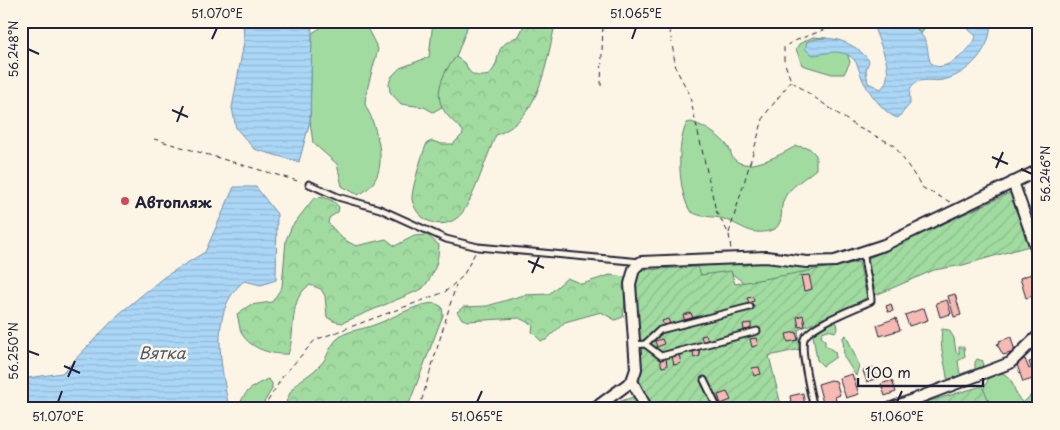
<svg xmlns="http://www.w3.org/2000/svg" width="1060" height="430" font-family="'Playpen Sans',sans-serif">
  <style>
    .grass { fill: #a1dba0; stroke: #627e6e }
    .forest { fill: url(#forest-crowns); stroke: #627e6e }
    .garden { fill: url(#garden-furrows); stroke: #627e6e }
    .water { fill: url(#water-rules); stroke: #748fab }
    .building { fill: #f6bab3; stroke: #22223b }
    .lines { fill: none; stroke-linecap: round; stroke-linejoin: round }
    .lane-casing { stroke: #22223b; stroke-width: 9 }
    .street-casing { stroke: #22223b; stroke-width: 14 }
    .path { stroke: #22223b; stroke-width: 1; stroke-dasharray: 5 4; stroke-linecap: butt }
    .lane { stroke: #fcf5e5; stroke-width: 5 }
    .street { stroke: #fcf5e5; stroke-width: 10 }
    .ticks { fill: none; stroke: #22223b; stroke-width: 2 }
    .poi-dot { fill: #d1495b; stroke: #fcf5e5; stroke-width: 2 }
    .labels { text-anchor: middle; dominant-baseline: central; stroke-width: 5; stroke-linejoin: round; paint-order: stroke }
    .poi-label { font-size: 15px; font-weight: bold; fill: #22223b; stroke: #fcf5e5; text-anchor: start }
    .water-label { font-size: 16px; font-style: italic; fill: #4b5873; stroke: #fcf5e5 }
    .neatline { fill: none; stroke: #22223b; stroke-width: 2 }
    .ticks-label { font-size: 12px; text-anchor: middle; fill: #22223b }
  </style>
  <defs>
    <pattern id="forest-crowns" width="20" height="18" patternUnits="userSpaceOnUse" patternTransform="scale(1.25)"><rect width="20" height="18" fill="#a1dba0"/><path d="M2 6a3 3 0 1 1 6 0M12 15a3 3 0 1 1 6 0" fill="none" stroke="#8abc8b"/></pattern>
    <pattern id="garden-furrows" width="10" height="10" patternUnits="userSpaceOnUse" patternTransform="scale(1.25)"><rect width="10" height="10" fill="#a1dba0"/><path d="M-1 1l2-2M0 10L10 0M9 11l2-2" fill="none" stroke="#8abc8b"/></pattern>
    <pattern id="water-rules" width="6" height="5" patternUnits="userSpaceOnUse" patternTransform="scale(1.25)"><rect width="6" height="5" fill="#abd7f6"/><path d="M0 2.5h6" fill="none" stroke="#93b8d4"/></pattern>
  </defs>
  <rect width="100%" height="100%" fill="#fcf5e5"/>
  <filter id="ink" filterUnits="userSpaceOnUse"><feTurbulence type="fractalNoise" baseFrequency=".02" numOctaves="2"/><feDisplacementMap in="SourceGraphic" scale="10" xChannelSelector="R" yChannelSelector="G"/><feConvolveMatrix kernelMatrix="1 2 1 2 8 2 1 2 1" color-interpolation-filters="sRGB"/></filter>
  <g filter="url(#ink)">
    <g class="grass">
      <path d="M 332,21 L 353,21 L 366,26 L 378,49 C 374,66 367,85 365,102 C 365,108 371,114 372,120 C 382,147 388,181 358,195 L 342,186 L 337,164 L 313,143 L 310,121 L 312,33 Z"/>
      <polygon points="433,21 467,21 467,28 456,57 446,70 441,85 442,107 433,112 424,107 401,104 390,92 389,83 392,76 400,68 429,57"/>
      <polygon points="916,21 929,21 921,34 917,29"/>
      <polygon points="813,37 826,38 845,47 850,62 844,74 832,74 802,65 796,49 799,44"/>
      <path d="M 691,122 C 703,125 722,137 729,148 C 731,151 731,157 734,159 C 748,174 783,153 796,146 L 809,148 L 816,155 L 816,169 C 807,177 788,188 784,199 C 779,210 785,220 775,229 C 752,238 744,226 724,219 C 712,215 702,219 690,211 C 678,191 676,144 687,123 Z"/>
      <polygon points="733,261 743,266 758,262 792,266 852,262 859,264 747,285 731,273 699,275 697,267"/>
      <polygon points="832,321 837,323 838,328 835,332 828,330 822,332 821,337 825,340 825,345 835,352 836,357 823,366 817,360 813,335"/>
      <path d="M 942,329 L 949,330 L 954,338 L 956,352 L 959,354 L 959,347 L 964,347 L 965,357 L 958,361 L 960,374 L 975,369 L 975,362 L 977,359 L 983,361 L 982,371 L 951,380 L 947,378 C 945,359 939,350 942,329 Z"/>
      <polygon points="846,335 859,365 856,376 844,357 843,337"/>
      <path d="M 1002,373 C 1016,378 1012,394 1023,403 L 1031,395 L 1037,398 L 1039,409 L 990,409 L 981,395 L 990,375 Z"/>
      <path d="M 268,379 L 272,383 L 272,389 L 260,409 L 239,409 C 241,393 254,385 268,379 Z"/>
    </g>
    <g class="forest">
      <path d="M 526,21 L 556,21 C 546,61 541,119 496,135 C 486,157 475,196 462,213 C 446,233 416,223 412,199 C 411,191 423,151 427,143 L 432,141 L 442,144 L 453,144 L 463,134 L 463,131 C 457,125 446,116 442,107 C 434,89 445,70 456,57 L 466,64 C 468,75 478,78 489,75 C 505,57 489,48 519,36 Z"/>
      <path d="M 323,197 L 333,201 L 339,207 L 338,212 L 329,218 L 328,223 L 343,239 L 356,246 L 386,239 L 395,246 L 414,236 L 427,235 L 439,245 C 438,263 434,276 422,289 L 342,323 L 333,321 L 327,317 L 325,296 L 321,289 L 310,285 C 287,299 297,332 288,354 C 272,355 251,349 242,334 C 239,329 239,320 237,314 L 250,305 L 272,302 L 282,287 L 286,240 L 292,226 L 314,198 Z"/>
      <polygon points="610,275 625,277 628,280 623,317 615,320 601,312 565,322 546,340 541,341 532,332 533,325 519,318 468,321 462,319 457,312 463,307 487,306 524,295 549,294 567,278 582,284"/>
      <path d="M 435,303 L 442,307 L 443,315 L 407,409 L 284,409 C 294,375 302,385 322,363 C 329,355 330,343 341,336 C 350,330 364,329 374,325 C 394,318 414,304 435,303 Z"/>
    </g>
    <g class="garden">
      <polygon points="1010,193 1029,246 963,265 934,270 876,295 867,259"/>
      <polygon points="859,262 867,298 798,330 800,349 769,356 782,409 652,409 638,379 634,284 638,270 698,267 701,275 731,271 735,284"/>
      <polygon points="982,386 993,409 902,409"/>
      <polygon points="636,396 643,409 598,409"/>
    </g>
    <g class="water">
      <polygon points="243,21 311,21 312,33 310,121 299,162 254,149 236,128 232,108 244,42"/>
      <path d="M 875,21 L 909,21 C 914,30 923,33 926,43 C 929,49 927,61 933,65 C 945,73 974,48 976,36 L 959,21 L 990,21 C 994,47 968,75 943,80 C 934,82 920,77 913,85 C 908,89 910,98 910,104 L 898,118 C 886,116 866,89 862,78 C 858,69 858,60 848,55 C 836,49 825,54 813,55 L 805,49 L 807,42 C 828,32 857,43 869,61 L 866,70 L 868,83 L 881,89 C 897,74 879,44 874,27 Z"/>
      <path d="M 234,187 L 256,187 L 277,214 L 276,280 L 261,285 L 244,281 C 207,312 222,367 229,409 L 21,409 L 21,379 L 62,373 L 119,314 L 164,277 L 205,252 Z"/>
    </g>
    <g class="building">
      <polygon points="1037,272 1039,294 1026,298 1020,278"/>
      <polygon points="809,275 812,289 804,291 801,276"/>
      <polygon points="955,294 961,315 954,317 948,296"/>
      <polygon points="753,297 754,301 749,303 747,298"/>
      <polygon points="947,300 951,314 940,317 936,303"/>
      <polygon points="891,304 893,311 888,312 886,306"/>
      <polygon points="924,308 928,320 909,326 905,315"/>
      <polygon points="691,313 693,318 685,321 683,315"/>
      <polygon points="803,315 805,326 799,327 797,317"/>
      <polygon points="896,318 900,330 880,336 877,325"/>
      <polygon points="668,319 670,324 664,326 662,321"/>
      <polygon points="751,323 751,329 744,330 743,324"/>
      <polygon points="796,332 798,340 788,342 786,334"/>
      <polygon points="706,335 708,341 703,343 701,336"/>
      <polygon points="1011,337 1015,352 1003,355 997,344 1000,343 999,341"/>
      <polygon points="756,338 758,345 752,347 750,339"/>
      <polygon points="662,339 664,344 657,347 655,341"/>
      <polygon points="699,350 700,356 694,358 693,352"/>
      <polygon points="679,355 681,363 674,365 672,357"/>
      <polygon points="666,358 667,366 662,367 660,360"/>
      <polygon points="1025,359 1029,369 1031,368 1029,362 1037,359 1039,377 1023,382 1016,362"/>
      <polygon points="759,367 761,374 754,376 752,368"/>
      <polygon points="873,367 877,378 867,382 863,371"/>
      <polygon points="852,374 859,394 846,398 839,378"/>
      <polygon points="831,380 836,381 840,395 835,397 836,400 823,403 818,384"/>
      <polygon points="892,380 896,392 885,396 881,384"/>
      <polygon points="727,392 731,400 721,404 718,395"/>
      <polygon points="803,393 805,406 792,408 790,396"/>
      <polygon points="919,405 920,409 911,409 910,407"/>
    </g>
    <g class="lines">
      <g class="lane-casing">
        <g id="lane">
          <polyline points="309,184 338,197 380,209 446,239 478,247 641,262"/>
          <polyline points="645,344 661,356 757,331"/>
          <polyline points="635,345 645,344 660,330 750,307"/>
          <polyline points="704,380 718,409"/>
          <path d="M 814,409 C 811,395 800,351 804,339 C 809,325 857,308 871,301 C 871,285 864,270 864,253"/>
        </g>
      </g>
      <g class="street-casing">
        <g id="street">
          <polyline points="1013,182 1039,256"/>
          <polyline points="632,381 647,409"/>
          <polyline points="594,409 632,381 636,369 630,284 634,269 641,262 766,257 807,262 835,261 884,245 1039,170"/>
          <polyline points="889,409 1010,363 1039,335"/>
        </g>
      </g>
      <g class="path">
        <polyline points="666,21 669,25 676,69 689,93 716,211 729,234 731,250"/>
        <path d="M 841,21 C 824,33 802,35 784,47 L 784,61 L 791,81 L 857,127 L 894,145 L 923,188 L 950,202"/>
        <polyline points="601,86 603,21"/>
        <polyline points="154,139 301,182"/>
        <polyline points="729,233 764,116 791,81"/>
        <polyline points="263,409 283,376 315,340 445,292 463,276 475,253"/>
        <polyline points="419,409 456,285"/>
      </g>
      <use href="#lane" class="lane"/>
      <use href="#street" class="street"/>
    </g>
  </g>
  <path class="ticks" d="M 212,39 L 217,28M 632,39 L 636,28M 28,49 L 39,54M 172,110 L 188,117M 177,122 L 183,106M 992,157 L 1008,164M 996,168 L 1003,152M 1021,169 L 1032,174M 528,261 L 544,268M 532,273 L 539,257M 28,351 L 39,355M 64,366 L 80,373M 68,377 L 75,361M 58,402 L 62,391M 477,402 L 482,391M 897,402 L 902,391"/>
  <circle class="poi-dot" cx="125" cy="201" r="5"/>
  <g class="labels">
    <g class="poi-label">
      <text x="135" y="201">Автопляж</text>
    </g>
    <g class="water-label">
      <text x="162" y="352">Вятка</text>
    </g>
  </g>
  <rect width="1060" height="430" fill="none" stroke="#fcf5e5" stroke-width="55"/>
  <path d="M858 378v8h125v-8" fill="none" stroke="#22223b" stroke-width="2.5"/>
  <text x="865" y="378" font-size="15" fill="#22223b" stroke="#fcf5e5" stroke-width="4" paint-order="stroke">100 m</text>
  <rect x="28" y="28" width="1004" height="374" class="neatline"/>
  <g class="ticks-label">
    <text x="217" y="18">51.070°E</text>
    <text x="636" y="18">51.065°E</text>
    <text transform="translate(14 49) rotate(-90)" y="4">56.248°N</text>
    <text transform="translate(1046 174) rotate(-90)" y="4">56.246°N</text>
    <text transform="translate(14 351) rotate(-90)" y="4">56.250°N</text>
    <text x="58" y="421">51.070°E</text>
    <text x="477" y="421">51.065°E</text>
    <text x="897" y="421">51.060°E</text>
  </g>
</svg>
